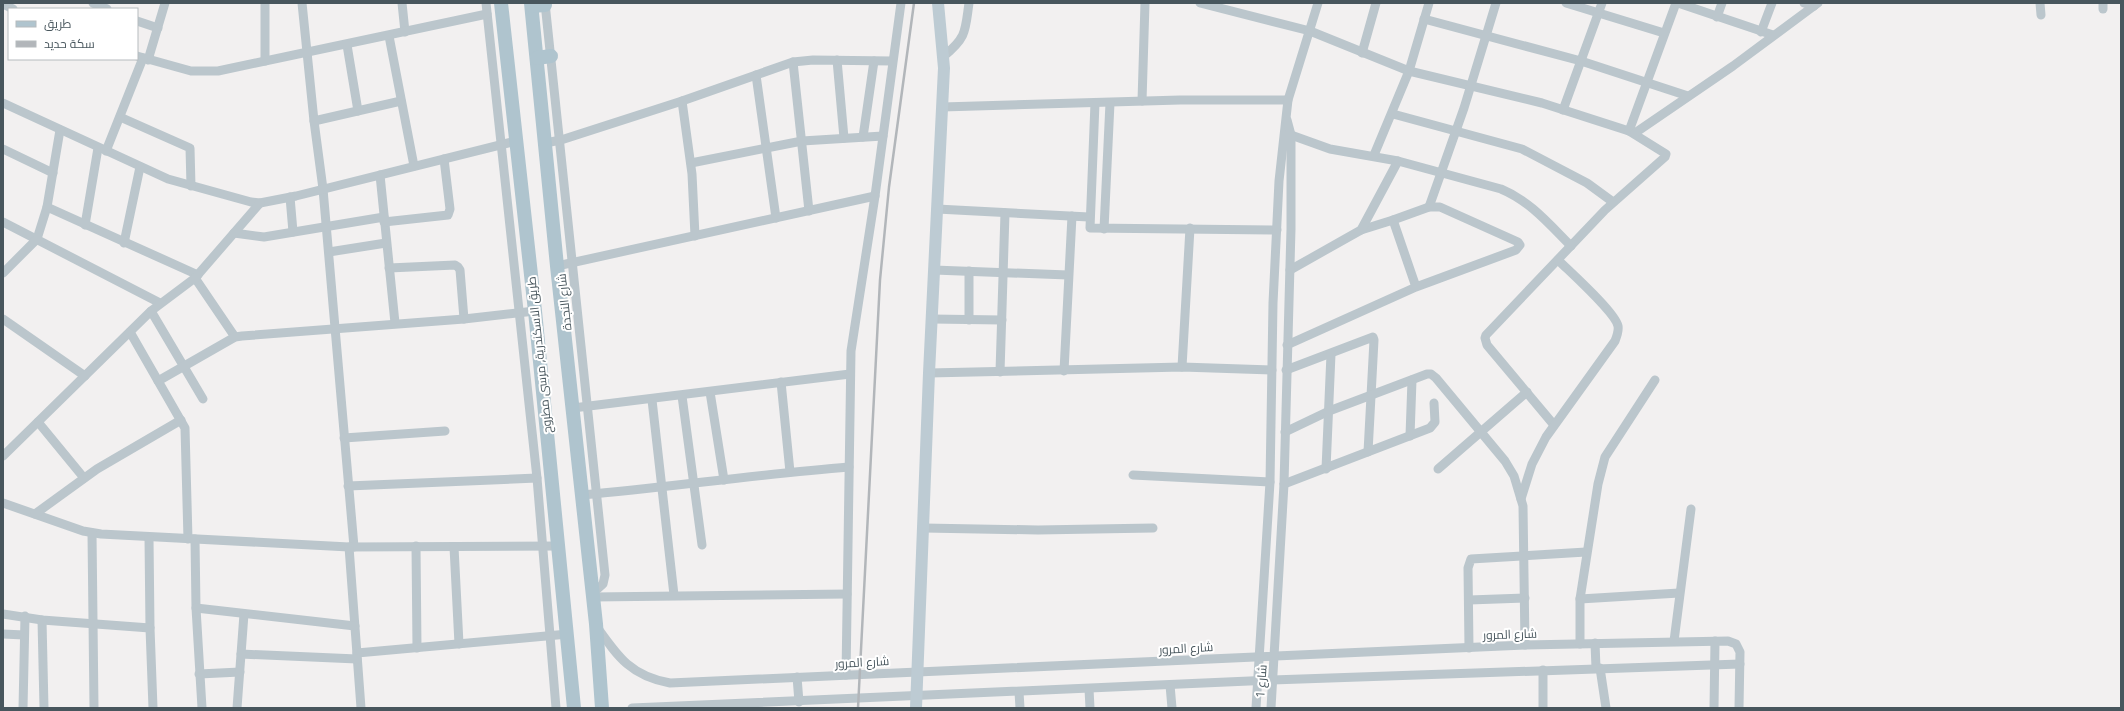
<svg xmlns="http://www.w3.org/2000/svg" width="2124" height="711" font-family="'Noto Sans',Cairo,sans-serif">
  <style>
    .lines { fill: none; stroke-linecap: round; stroke-linejoin: round }
    .street { stroke: #bbc6cc; stroke-width: 9 }
    .secondary { stroke: #bdcbd3; stroke-width: 12 }
    .primary { stroke: #afc4ce; stroke-width: 14 }
    .rail { stroke: #b2b6ba; stroke-width: 2.5 }
    .labels { text-anchor: middle; dominant-baseline: central; stroke-width: 4; stroke-linejoin: round; paint-order: stroke }
    .street-label { font-size: 12px; fill: #48565d; stroke: #fff }
  </style>
  <rect width="100%" height="100%" fill="#f2f0f0"/>
  <g class="lines">
    <g class="street">
      <polyline points="93,3 107,9"/>
      <polyline points="302,3 314,121 323,189 354,547"/>
      <polyline points="402,3 405,32"/>
      <polyline points="486,3 537,478 556,708"/>
      <polyline points="545,3 605,575 603,584 593,593"/>
      <polyline points="1200,3 1310,31 1409,71 1542,103 1629,131 1666,154 1665,157 1605,210 1486,335 1485,338 1487,345 1554,425"/>
      <polyline points="1566,3 1664,33"/>
      <polyline points="1678,3 1773,35"/>
      <polyline points="1804,3 1814,6"/>
      <polyline points="2040,3 2041,15"/>
      <polyline points="2103,3 2103,9"/>
      <polyline points="3,4 13,9"/>
      <polyline points="1717,17 1722,3"/>
      <polyline points="1424,19 1581,61 1688,96"/>
      <polyline points="137,21 158,28"/>
      <polyline points="1761,32 1772,3"/>
      <polyline points="389,36 414,166"/>
      <polyline points="347,45 358,111"/>
      <polyline points="1362,53 1376,3"/>
      <polyline points="137,56 191,71 218,71 487,14"/>
      <path d="M 944,56 C 967,37 965,31 969,3"/>
      <polyline points="148,60 165,3"/>
      <polyline points="837,60 844,138"/>
      <polyline points="265,61 265,3"/>
      <polyline points="793,62 809,211"/>
      <polyline points="756,75 776,218"/>
      <polyline points="682,101 692,174 695,236"/>
      <polyline points="1142,101 1145,3"/>
      <polyline points="3,103 168,179 251,202 260,203 296,196 516,141"/>
      <polyline points="1095,103 1090,228 1277,230"/>
      <polyline points="942,107 1180,100 1288,100"/>
      <polyline points="1563,110 1602,3"/>
      <polyline points="1393,114 1522,149 1587,183 1613,202"/>
      <polyline points="120,117 190,148 191,186"/>
      <polyline points="314,121 401,101"/>
      <polyline points="1629,131 1676,3"/>
      <polyline points="1635,133 1733,66 1818,3"/>
      <polyline points="1291,135 1330,149 1398,161"/>
      <polyline points="863,137 874,61"/>
      <polyline points="545,143 561,140 682,101 793,62 813,60 892,61"/>
      <polyline points="3,149 53,173"/>
      <polyline points="106,151 143,58"/>
      <polyline points="1374,155 1409,71 1429,3"/>
      <polyline points="691,163 802,141 883,136"/>
      <polyline points="380,175 395,323"/>
      <polyline points="290,197 293,232"/>
      <polyline points="47,207 198,275"/>
      <polyline points="1429,207 1464,108 1496,3"/>
      <polyline points="937,209 1089,217"/>
      <polyline points="3,222 160,303"/>
      <polyline points="384,222 448,215 450,209 444,159"/>
      <polyline points="85,225 98,148"/>
      <polyline points="1104,229 1110,103"/>
      <polyline points="1361,230 1393,220"/>
      <polyline points="234,233 264,237 384,217"/>
      <polyline points="124,243 140,167"/>
      <polyline points="329,252 386,243"/>
      <polyline points="557,266 875,196"/>
      <polyline points="389,268 455,265 458,267 460,270 464,319"/>
      <polyline points="934,270 1068,275"/>
      <path d="M 1290,270 L 1361,230 L 1398,161 L 1501,189 C 1530,201 1549,224 1571,246"/>
      <polyline points="969,271 969,320"/>
      <polyline points="3,273 37,239 47,207 60,130"/>
      <polyline points="195,278 235,337"/>
      <polyline points="151,311 203,399"/>
      <polyline points="3,319 85,376"/>
      <polyline points="932,319 1002,320"/>
      <polyline points="130,332 185,428 188,539"/>
      <polyline points="1287,345 1416,287 1516,250 1520,245 1518,242 1440,207 1429,207 1393,220 1416,287"/>
      <polyline points="1182,367 1190,228"/>
      <polyline points="1286,370 1373,337 1374,340 1368,452"/>
      <polyline points="1064,371 1072,216"/>
      <polyline points="1000,372 1005,213"/>
      <polyline points="929,373 1182,367 1272,370"/>
      <polyline points="158,381 235,337 242,336 464,319 535,311"/>
      <polyline points="781,382 790,472"/>
      <polyline points="710,392 724,480"/>
      <polyline points="682,396 702,545"/>
      <polyline points="652,400 674,595"/>
      <polyline points="573,408 850,374"/>
      <polyline points="38,422 84,478"/>
      <polyline points="1285,432 1329,411 1427,374 1431,374 1436,378 1505,461 1514,476 1523,506 1525,645"/>
      <polyline points="1410,436 1412,380"/>
      <polyline points="344,438 445,431"/>
      <polyline points="3,456 151,311 195,278 260,203"/>
      <polyline points="1326,469 1331,354"/>
      <polyline points="1438,469 1527,392"/>
      <polyline points="1133,475 1270,482"/>
      <polyline points="1284,484 1430,428 1435,422 1434,403"/>
      <polyline points="348,486 537,478"/>
      <path d="M 582,495 C 671,487 760,474 849,467"/>
      <path d="M 1521,499 L 1532,464 L 1546,437 L 1615,341 C 1617,336 1619,331 1618,326 C 1615,312 1570,272 1558,260"/>
      <polyline points="3,503 83,531 101,534 349,547 558,546"/>
      <polyline points="35,514 97,469 181,420"/>
      <polyline points="924,528 1038,530 1153,528"/>
      <polyline points="92,533 94,708"/>
      <polyline points="149,538 150,628 153,708"/>
      <polyline points="195,539 196,608 202,708"/>
      <polyline points="416,546 417,648"/>
      <polyline points="349,547 361,708"/>
      <polyline points="454,547 459,644"/>
      <polyline points="593,597 847,594"/>
      <polyline points="1580,599 1598,484 1605,457 1655,380"/>
      <polyline points="1469,600 1525,598"/>
      <polyline points="196,608 355,626"/>
      <polyline points="3,614 42,620 150,628"/>
      <polyline points="42,620 44,708"/>
      <path d="M 597,627 C 618,657 631,676 670,683 L 1525,645 L 1728,641 L 1736,644 L 1740,652 L 1739,708"/>
      <polyline points="3,634 24,635"/>
      <polyline points="1674,641 1691,509"/>
      <polyline points="1595,643 1596,668"/>
      <polyline points="1580,644 1580,599 1679,593"/>
      <polyline points="1469,648 1468,568 1471,559 1586,552"/>
      <polyline points="357,653 568,634"/>
      <polyline points="241,654 357,659"/>
      <polyline points="1600,668 1606,708"/>
      <polyline points="199,674 240,672"/>
      <polyline points="846,675 851,351 875,196 901,3"/>
      <polyline points="797,677 799,702"/>
      <polyline points="1170,685 1172,708"/>
      <polyline points="1089,689 1090,708"/>
      <polyline points="1019,692 1020,708"/>
      <polyline points="23,708 25,616"/>
      <polyline points="237,708 244,614"/>
      <polyline points="632,708 1272,680 1740,664"/>
      <polyline points="1256,708 1270,482 1273,303 1279,181 1288,100 1318,3"/>
      <polyline points="1271,708 1284,484 1291,229 1291,135 1287,120"/>
      <polyline points="1543,708 1543,670"/>
      <polyline points="1714,708 1715,641"/>
    </g>
    <polyline class="secondary" points="916,708 929,373 944,68 938,3"/>
    <g class="primary">
      <polyline points="501,3 535,311 574,708"/>
      <polyline points="531,3 557,266 596,624 602,708"/>
      <polyline points="532,6 545,5"/>
      <polyline points="537,58 551,56"/>
    </g>
    <polyline class="rail" points="858,708 880,280 889,187 914,3"/>
  </g>
  <g class="labels">
    <g class="street-label">
      <text transform="translate(564 302) rotate(-96)">شارع النجدة</text>
      <text transform="translate(539 355) rotate(-96)">طريق الاسكندرية, مرسى مطروح</text>
      <text transform="translate(1510 634) rotate(-2)">شارع المرور</text>
      <text transform="translate(1186 648) rotate(-3)">شارع المرور</text>
      <text transform="translate(862 662) rotate(-3)">شارع المرور</text>
      <text transform="translate(1261 681) rotate(-86)">شارع 1</text>
    </g>
  </g>
  <rect width="2124" height="711" fill="none" stroke="#48565d" stroke-width="8"/>
  <rect x="8" y="8" width="130" height="52" fill="#ffffff" stroke="#b6bbbe"/>
  <rect x="16" y="21" width="20" height="6" fill="#afc4ce" stroke="#b6bbbe"/>
  <text x="44" y="28" font-size="12" fill="#48565d">طريق</text>
  <rect x="16" y="41" width="20" height="6" fill="#b2b6ba" stroke="#b6bbbe"/>
  <text x="44" y="48" font-size="12" fill="#48565d">سكة حديد</text>
</svg>
